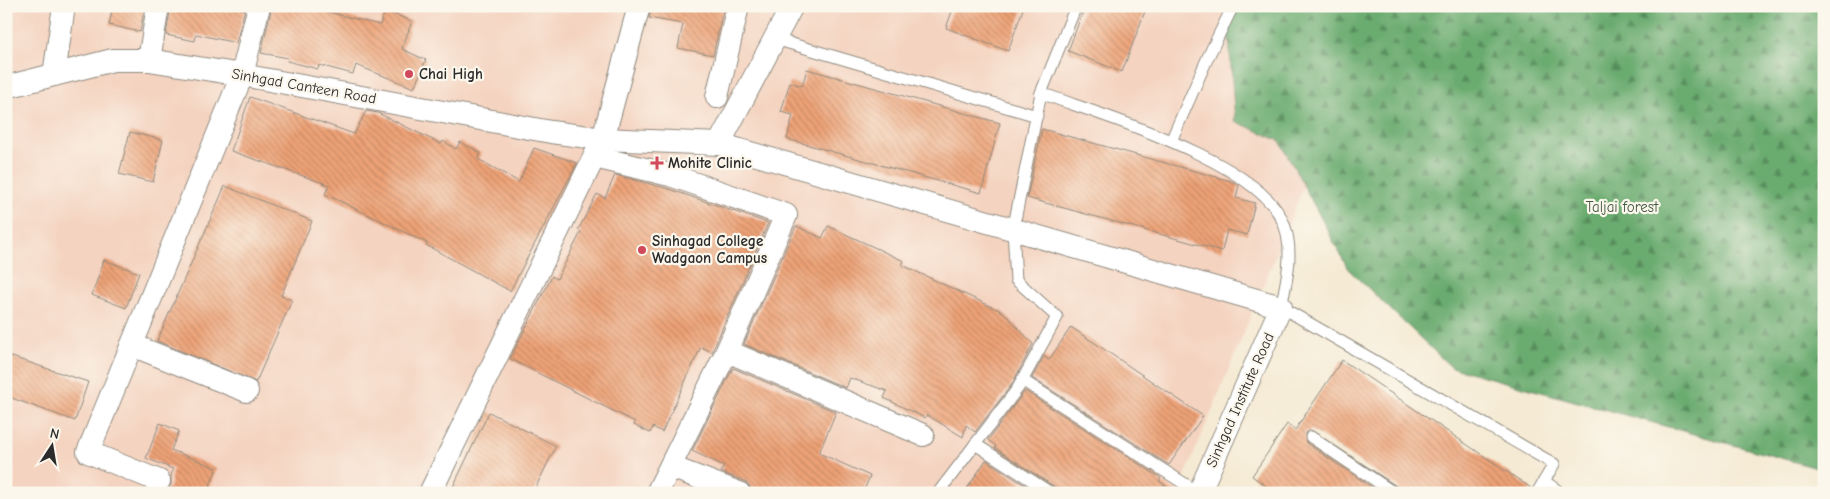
<svg xmlns="http://www.w3.org/2000/svg" width="1830" height="499" font-family="'Comic Neue',sans-serif">
  <style>
    .built { fill: #f4d3c0 }
    .forest { fill: url(#forest-firs); stroke: #4a6c4e }
    .building { fill: url(#building-back-hatch) }
    .lines { fill: none; stroke-linecap: round; stroke-linejoin: round }
    .lane-casing { stroke: #908a7f; stroke-width: 13 }
    .street-casing { stroke: #908a7f; stroke-width: 24 }
    .lane { stroke: #fff; stroke-width: 11 }
    .street { stroke: #fff; stroke-width: 22 }
    .poi-dot { fill: #d1495b; stroke: #fbf7ec; stroke-width: 2 }
    .labels { text-anchor: middle; dominant-baseline: central; stroke-width: 4.5; stroke-linejoin: round; paint-order: stroke }
    .poi-label { font-size: 15px; font-weight: bold; fill: #2b2b2b; stroke: #fbf7ec; text-anchor: start }
    .street-label { font-size: 15px; fill: #2b2b2b; stroke: #fbf7ec }
    .park-label { font-size: 15px; fill: #455a45; stroke: #fbf7ec }
  </style>
  <defs>
    <pattern id="forest-firs" width="22" height="20" patternUnits="userSpaceOnUse" patternTransform="scale(1.25)"><rect width="22" height="20" fill="#6aac70"/><path d="M5 1l3.5 6h-7zM16 11l3.5 6h-7z" fill="#578c5c"/></pattern>
    <pattern id="building-back-hatch" width="6" height="6" patternUnits="userSpaceOnUse" patternTransform="scale(1.25)"><rect width="6" height="6" fill="#eea276"/><path d="M-1 5l2 2M0 0l6 6M5-1l2 2" fill="none" stroke="#c18461"/></pattern>
  </defs>
  <rect width="100%" height="100%" fill="#fbf7ec"/>
  <filter id="ink" filterUnits="userSpaceOnUse"><feTurbulence type="fractalNoise" baseFrequency=".02" numOctaves="2"/><feDisplacementMap in="SourceGraphic" scale="10" xChannelSelector="R" yChannelSelector="G"/><feConvolveMatrix kernelMatrix="1 2 1 2 8 2 1 2 1" color-interpolation-filters="sRGB"/></filter>
  <filter id="wash" filterUnits="userSpaceOnUse"><feTurbulence type="fractalNoise" baseFrequency=".0096" numOctaves="4" result="noise"/><feDisplacementMap in="SourceGraphic" scale="20" xChannelSelector="R" yChannelSelector="G"/><feGaussianBlur stdDeviation="1.12" result="paint"/><feColorMatrix in="noise" values="0 0 0 0 0 0 0 0 0 0 0 0 0 0 0 0 0 1.4 0 .05"/><feComposite in="paint" operator="in"/></filter>
  <g filter="url(#wash)">
    <rect width="100%" height="100%" fill="#f5ead3"/>
    <polygon class="built" points="6,6 1378,6 1178,493 6,493"/>
    <polygon class="forest" points="1238,6 1824,6 1824,470 1451,367 1348,269 1280,141 1235,121 1228,25"/>
    <g id="blocks">
      <g class="building">
        <polygon points="113,6 145,6 140,32 109,25"/>
        <polygon points="171,6 234,6 245,9 236,43 196,34 195,41 166,35"/>
        <polygon points="272,6 304,6 380,25 385,11 412,21 402,49 426,60 414,88 356,65 353,74 319,65 318,69 287,61 288,58 261,53"/>
        <polygon points="652,6 724,6 713,55 678,48 683,24 649,18"/>
        <polygon points="954,6 1024,6 1008,51 946,28"/>
        <polygon points="1085,6 1147,6 1122,72 1068,51"/>
        <polygon points="807,69 1000,123 981,193 787,139 793,115 781,112 790,82 802,86"/>
        <polygon points="250,97 354,134 366,111 378,113 441,144 443,141 456,149 460,142 481,153 478,159 519,182 534,148 577,163 510,291 426,245 427,243 325,194 329,185 231,151"/>
        <polygon points="1042,129 1231,181 1239,185 1236,198 1255,203 1247,235 1227,230 1222,251 1027,198"/>
        <polygon points="130,132 163,140 153,182 119,174"/>
        <polygon points="615,175 666,188 768,223 712,352 701,347 662,432 653,427 650,433 634,425 635,422 510,359 552,276 557,279 581,232 578,230 597,194 605,198"/>
        <polygon points="225,186 312,221 281,296 292,300 256,382 157,341"/>
        <polygon points="796,226 822,238 828,226 904,261 902,265 1003,312 1033,344 1012,384 975,432 966,425 963,437 927,415 925,418 884,398 887,391 850,378 846,388 744,344"/>
        <polygon points="104,260 139,273 126,308 92,295"/>
        <polygon points="1071,327 1203,416 1169,465 1032,378 1044,356 1049,360"/>
        <polygon points="6,355 88,382 75,421 6,396"/>
        <polygon points="1342,360 1531,488 1530,493 1401,493 1398,487 1311,430 1305,433 1306,443 1380,493 1276,493 1252,476 1287,424 1295,430"/>
        <polygon points="733,368 836,412 819,453 870,476 863,493 752,493 749,485 744,481 721,472 724,466 692,451"/>
        <polygon points="1025,391 1161,478 1159,481 1176,493 1058,493 1055,487 995,448 996,446 988,440"/>
        <polygon points="489,412 556,446 533,493 450,493"/>
        <polygon points="160,423 179,431 171,450 217,468 207,493 164,493 171,485 171,476 173,469 146,458"/>
        <polygon points="986,460 1037,493 964,493"/>
      </g>
    </g>
  </g>
  <g filter="url(#ink)">
    <use href="#blocks" fill-opacity="0" stroke="#908a7f" stroke-width="1"/>
    <g class="lines">
      <g class="lane-casing">
        <g id="lane">
          <polyline points="775,39 1037,116"/>
          <path d="M 1041,93 C 1102,116 1260,161 1284,224 C 1294,251 1287,280 1281,307 L 1554,464 L 1537,493"/>
          <polyline points="1171,141 1208,57 1233,6"/>
          <polyline points="1022,380 1199,493"/>
          <polyline points="1311,437 1394,493"/>
          <polyline points="975,444 1051,493"/>
          <polyline points="1544,481 1561,493"/>
          <polyline points="938,493 1018,388 1057,317 1016,280 1013,230 1041,93 1076,6"/>
        </g>
      </g>
      <g class="street-casing">
        <g id="street">
          <polyline points="149,60 158,6"/>
          <polyline points="54,75 64,6"/>
          <polyline points="6,87 113,60 149,60 242,75 551,132 603,139 719,144 1281,307 1199,493"/>
          <polyline points="717,97 738,6"/>
          <polyline points="719,144 792,6"/>
          <polyline points="595,157 670,175 786,215 727,351 657,493"/>
          <polyline points="132,345 247,391"/>
          <polyline points="727,351 923,435"/>
          <polyline points="671,467 739,493"/>
          <polyline points="159,481 88,452 242,75 259,6"/>
          <polyline points="430,493 603,139 639,6"/>
        </g>
      </g>
      <use href="#lane" class="lane"/>
      <use href="#street" class="street"/>
    </g>
  </g>
  <g class="poi-dot">
    <circle cx="409" cy="74" r="5"/>
    <path d="M654.5 155.5h5v5h5v5h-5v5h-5v-5h-5v-5h5z"/>
    <circle cx="642" cy="250" r="5"/>
  </g>
  <g class="labels">
    <g class="poi-label">
      <text x="419" y="74">Chai High</text>
      <text x="668" y="163">Mohite Clinic</text>
      <text x="652" y="241">Sinhagad College<tspan x="652" dy="17">Wadgaon Campus</tspan></text>
    </g>
    <g class="street-label">
      <text transform="translate(304 86) rotate(10)">Sinhgad Canteen Road</text>
      <text transform="translate(1240 400) rotate(-66)">Sinhgad Institute Road</text>
    </g>
    <g class="park-label">
      <text x="1622" y="207">Taljai forest</text>
    </g>
  </g>
  <rect width="1830" height="499" fill="none" stroke="#fbf7ec" stroke-width="25"/>
  <g transform="translate(52 446) rotate(12)" stroke="#fbf7ec" stroke-width="4" paint-order="stroke">
  <path d="M0-4L9 19L0 12L-9 19Z" fill="#2b2b2b"/>
  <text y="-8" font-size="14" font-weight="bold" text-anchor="middle" fill="#2b2b2b">N</text>
  </g>
</svg>
